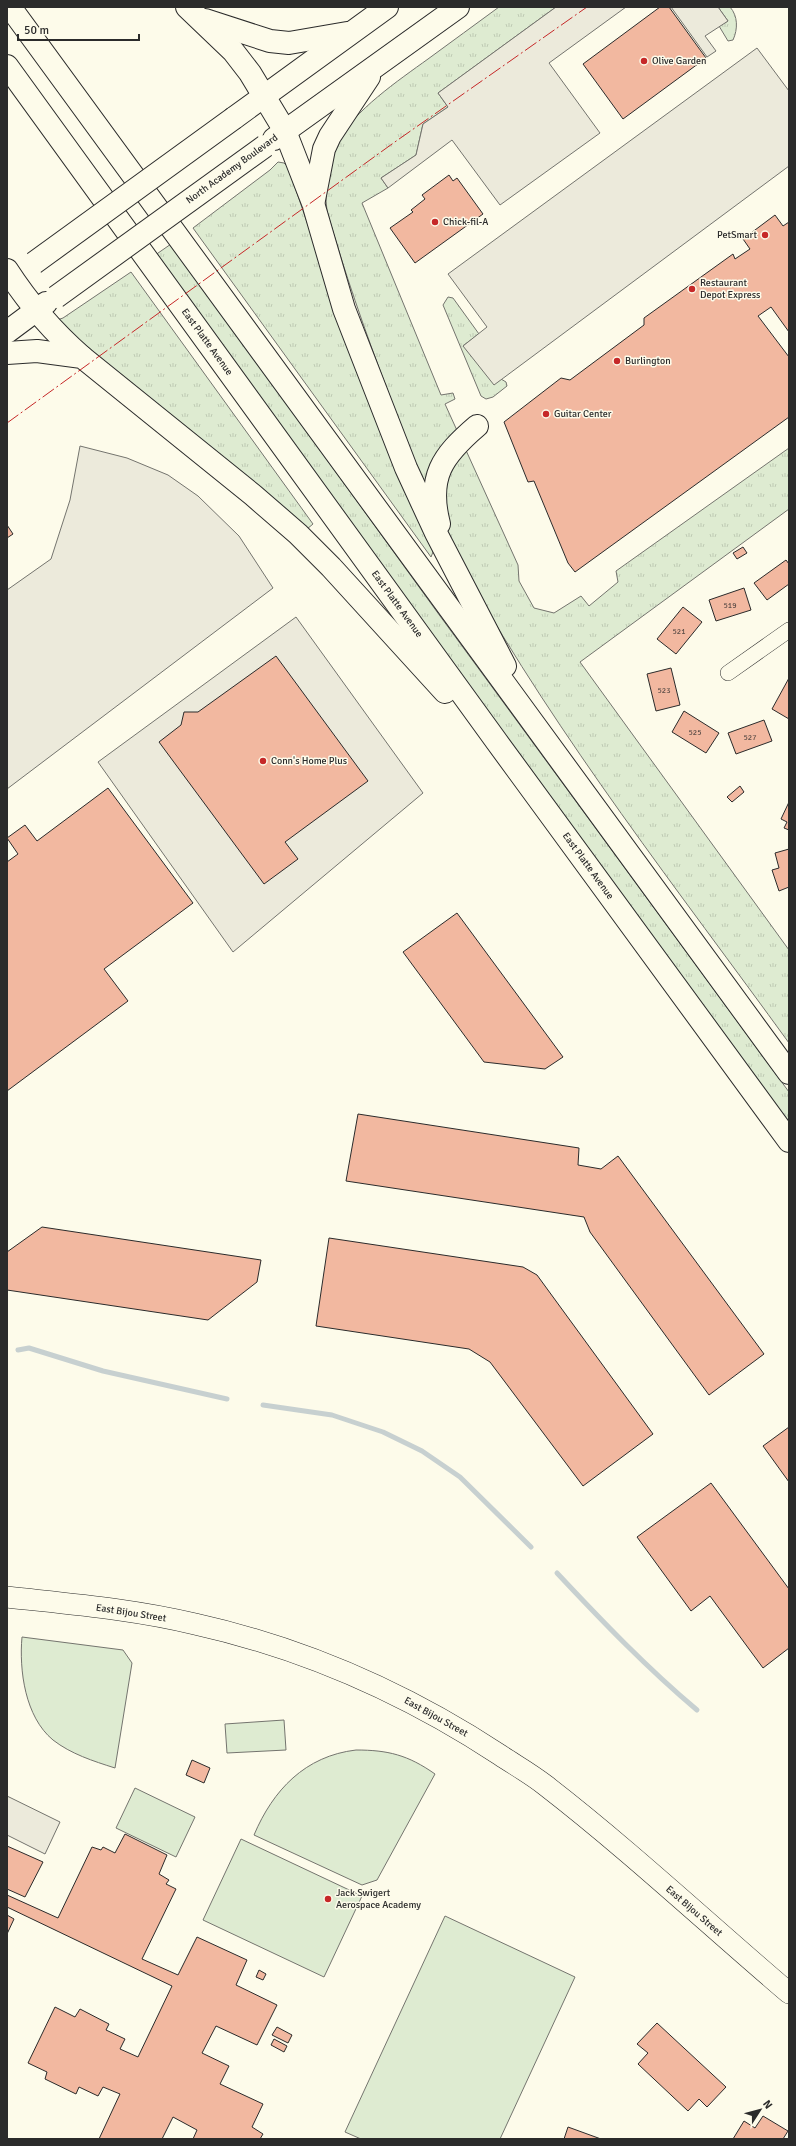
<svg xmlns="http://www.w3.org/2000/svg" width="796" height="2146" font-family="Signika,sans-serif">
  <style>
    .grass { fill: url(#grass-tufts); stroke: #74746e }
    .green { fill: #deebd1; stroke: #74746e }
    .parking { fill: #eceadb; stroke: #74746e }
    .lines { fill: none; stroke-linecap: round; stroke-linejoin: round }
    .stream { stroke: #c7d0d0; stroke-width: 5 }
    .building { fill: #f2b8a0; stroke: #2b2b2b }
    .street-casing { stroke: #2b2b2b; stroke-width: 16 }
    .secondary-casing { stroke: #2b2b2b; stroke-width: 22 }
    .highway-casing { stroke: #2b2b2b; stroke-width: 24 }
    .street { stroke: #fdfbea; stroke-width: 15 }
    .secondary { stroke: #fdfbea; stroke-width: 21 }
    .highway { stroke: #fdfbea; stroke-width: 22 }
    .highway-bridge-casing { stroke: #2b2b2b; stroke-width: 24; stroke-linecap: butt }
    .highway-bridge { stroke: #fdfbea; stroke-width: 22 }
    .power { stroke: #c62828; stroke-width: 1; stroke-dasharray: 14 3 2 3; stroke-linecap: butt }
    .poi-dot { fill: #c62828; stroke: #fdfbea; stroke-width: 1.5 }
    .labels { text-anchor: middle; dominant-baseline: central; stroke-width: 3; stroke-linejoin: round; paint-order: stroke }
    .number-label { font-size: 8px; fill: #5d4e48 }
    .poi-label { font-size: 10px; fill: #2b2b2b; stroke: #fdfbea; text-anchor: start }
    .street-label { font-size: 10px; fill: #2b2b2b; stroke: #fdfbea }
  </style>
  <defs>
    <pattern id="grass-tufts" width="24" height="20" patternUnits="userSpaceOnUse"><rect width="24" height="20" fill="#deebd1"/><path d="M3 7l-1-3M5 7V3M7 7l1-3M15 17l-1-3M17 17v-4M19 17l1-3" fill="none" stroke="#bfcab4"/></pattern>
  </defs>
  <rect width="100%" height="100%" fill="#fdfbea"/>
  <g class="grass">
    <path d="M 499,7 L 556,7 L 438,93 L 448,107 L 423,124 L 416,155 L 381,178 L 388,188 L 362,203 L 441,395 L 453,393 L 455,399 L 445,404 L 518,565 L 519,581 L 534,608 L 554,613 L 581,596 L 589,606 L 618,582 L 616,571 L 789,448 L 789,509 L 580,662 L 789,950 L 789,1043 C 678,890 560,740 467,575 C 435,516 410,452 387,389 C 365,331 344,271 327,211 C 324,186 327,166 337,143 C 353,111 399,80 428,59 C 452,42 475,24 499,7 Z"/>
    <path d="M 718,7 L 730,7 C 738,16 738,29 733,40 L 728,41 L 719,26 L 728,21 Z"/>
    <polygon points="278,162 284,163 288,167 340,318 430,540 433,552 431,557 193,228 270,170"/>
    <polygon points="171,244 440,616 789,1092 789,1128 151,258"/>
    <polygon points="131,272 313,524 307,529 79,348 57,320 63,318"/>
    <polygon points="448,297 453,298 479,334 464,345 494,384 501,379 506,382 507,386 493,397 486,399 481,396 443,305"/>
  </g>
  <g class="green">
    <path d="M 22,1637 L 123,1650 L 132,1663 L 115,1768 C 93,1761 71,1754 53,1740 C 25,1717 19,1670 22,1637 Z"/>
    <polygon points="284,1720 286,1750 227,1753 225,1724"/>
    <path d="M 356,1750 C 388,1750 408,1755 435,1774 L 377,1880 L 362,1885 L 254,1835 C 273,1790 305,1756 356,1750 Z"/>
    <polygon points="135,1788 195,1817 176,1857 116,1828"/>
    <polygon points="241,1839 362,1896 324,1977 203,1920"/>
    <polygon points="445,1916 575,1977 500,2139 361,2139 345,2132"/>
  </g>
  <g class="parking">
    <polygon points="556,7 626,7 549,63 600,133 500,205 452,140 388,188 381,178 416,155 423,124 448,107 438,93"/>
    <polygon points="671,7 718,7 728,21 705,36 716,51 707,57"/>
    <polygon points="757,48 789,91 789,166 494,385 463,346 487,327 448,274"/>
    <polygon points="80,446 127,458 168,475 198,496 239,536 273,588 7,789 7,590 51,559 70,500"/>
    <polygon points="296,617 423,793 233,952 98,762"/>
    <polygon points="7,1796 60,1822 45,1854 7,1835"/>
  </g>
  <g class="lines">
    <g class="stream">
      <polyline points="18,1350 29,1348 103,1371 227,1399"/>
      <polyline points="263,1405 332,1415 383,1432 422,1451 460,1477 531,1547"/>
      <path d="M 557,1573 C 602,1621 647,1668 697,1710"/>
    </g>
  </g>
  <g class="building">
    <polygon points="660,7 669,7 706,58 623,119 583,64"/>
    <polygon points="449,175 453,181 457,178 483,214 415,263 390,228 413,212 411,210 425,199 422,195"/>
    <polygon points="775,215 783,226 789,222 789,332 771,307 758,316 789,357 789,417 575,572 568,563 534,481 528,482 504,422 561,378 570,380 644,325 644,318 733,254 735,259 750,249 743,239"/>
    <polygon points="7,525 13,534 7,538"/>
    <polygon points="743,547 747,553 737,559 733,553"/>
    <polygon points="786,560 789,564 789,584 767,600 754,583"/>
    <polygon points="744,588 751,610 716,621 709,600"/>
    <polygon points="683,607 702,622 676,654 657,639"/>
    <polygon points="276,656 368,781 285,842 298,859 264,884 159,742 181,725 184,712 198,712"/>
    <polygon points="671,668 680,705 656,711 647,674"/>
    <polygon points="789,678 789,719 772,709"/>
    <polygon points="684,711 719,733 706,753 672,732"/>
    <polygon points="764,720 772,741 736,754 728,733"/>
    <polygon points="740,786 744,792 732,802 727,797"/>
    <polygon points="108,788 193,903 104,969 128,1001 7,1091 7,862 18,854 7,838 25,825 37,841"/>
    <polygon points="789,802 789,830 784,828 787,822 781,819"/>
    <polygon points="789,849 789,887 779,891 772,870 779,868 775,853"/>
    <polygon points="457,913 563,1057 545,1069 484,1062 403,952"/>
    <polygon points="358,1114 579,1148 578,1165 601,1169 618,1156 764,1354 709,1395 590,1232 584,1217 346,1181"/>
    <polygon points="42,1227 261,1260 257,1282 208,1320 7,1290 7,1252"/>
    <polygon points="329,1238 523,1267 537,1275 653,1434 583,1486 490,1362 469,1349 316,1326"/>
    <polygon points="789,1427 789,1482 763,1446"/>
    <polygon points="711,1483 789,1589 789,1648 763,1668 710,1596 691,1611 637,1537"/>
    <polygon points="192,1760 210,1768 204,1783 186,1775"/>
    <polygon points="125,1834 167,1855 159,1874 169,1880 166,1884 176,1889 142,1959 178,1975 197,1937 247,1960 236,1985 277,2005 257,2045 216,2026 202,2053 229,2066 220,2084 263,2104 252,2127 263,2134 260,2139 193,2139 197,2130 173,2117 162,2139 99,2139 120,2094 103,2087 98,2096 79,2087 76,2094 45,2079 47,2072 28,2063 55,2007 75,2017 80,2009 109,2024 106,2030 125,2039 120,2049 138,2057 172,1986 7,1907 7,1895 58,1918 92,1847 101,1850 103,1847 115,1853"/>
    <polygon points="7,1846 43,1862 25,1897 7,1889"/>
    <polygon points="7,1915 14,1919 7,1934"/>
    <polygon points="259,1970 266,1974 263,1980 256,1977"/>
    <polygon points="657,2023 726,2087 707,2107 699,2099 688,2111 638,2064 648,2053 637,2044"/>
    <polygon points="277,2027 292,2035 288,2043 272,2035"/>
    <polygon points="274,2039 287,2046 284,2052 271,2045"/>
    <polygon points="763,2116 788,2131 783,2139 733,2139 744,2121 755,2128"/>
    <polygon points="568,2127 601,2139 564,2139"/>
  </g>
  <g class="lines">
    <g class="street-casing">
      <polyline id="street" points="728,673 789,630"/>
    </g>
    <g class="secondary-casing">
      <path id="secondary" d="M 7,1597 C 70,1604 133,1609 195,1624 C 303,1648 407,1694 500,1755 C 515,1765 531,1774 545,1785 C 629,1850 708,1924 789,1993"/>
    </g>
    <g class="highway-casing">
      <g id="highway">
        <polyline points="10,7 789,1073"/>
        <polyline points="187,7 233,51 250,73 285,131 313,203 344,309 406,468 436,533 505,666"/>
        <polyline points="205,20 270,41 289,43 347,33"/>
        <polyline points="7,66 497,742 789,1141"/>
        <polyline points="234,118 387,7"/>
        <polyline points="274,139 458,7"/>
        <polyline points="314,200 324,149 330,136 369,77"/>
        <path d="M 7,270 C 29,304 51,330 82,357"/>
        <polyline points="7,332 46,303"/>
        <polyline points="7,353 37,351 82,357 253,495 298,534 331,567 445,692"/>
        <path d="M 439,524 C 427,477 442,456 477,426"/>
      </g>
    </g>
    <use href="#street" class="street"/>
    <use href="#secondary" class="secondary"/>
    <use href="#highway" class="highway"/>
    <g class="highway-bridge-casing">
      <g id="highway-bridge">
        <polyline points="34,263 234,118"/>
        <polyline points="56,297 265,146"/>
      </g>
    </g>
    <use href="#highway-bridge" class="highway-bridge"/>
    <polyline class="power" points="7,423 392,144 587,7"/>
  </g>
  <g class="poi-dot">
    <circle cx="644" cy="61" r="4"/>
    <circle cx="435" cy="222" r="4"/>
    <circle cx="765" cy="235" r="4"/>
    <circle cx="692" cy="289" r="4"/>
    <circle cx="617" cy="361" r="4"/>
    <circle cx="546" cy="414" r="4"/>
    <circle cx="263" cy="761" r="4"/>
    <circle cx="328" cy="1899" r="4"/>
  </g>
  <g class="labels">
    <g class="number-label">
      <text x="730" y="605">519</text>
      <text x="679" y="631">521</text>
      <text x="664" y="690">523</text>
      <text x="695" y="732">525</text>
      <text x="750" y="737">527</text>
    </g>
    <g class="poi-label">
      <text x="652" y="61">Olive Garden</text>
      <text x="443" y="222">Chick-fil-A</text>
      <text x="757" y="235" text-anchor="end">PetSmart</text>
      <text x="700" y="283">Restaurant<tspan x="700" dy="12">Depot Express</tspan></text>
      <text x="625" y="361">Burlington</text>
      <text x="554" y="414">Guitar Center</text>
      <text x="271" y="761">Conn's Home Plus</text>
      <text x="336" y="1893">Jack Swigert<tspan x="336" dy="12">Aerospace Academy</tspan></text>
    </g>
    <g class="street-label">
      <text transform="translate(232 169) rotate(-36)">North Academy Boulevard</text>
      <text transform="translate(207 342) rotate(54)">East Platte Avenue</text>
      <text transform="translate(397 604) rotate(54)">East Platte Avenue</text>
      <text transform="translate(588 866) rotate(54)">East Platte Avenue</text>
      <text transform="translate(131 1613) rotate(9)">East Bijou Street</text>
      <text transform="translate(436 1717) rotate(29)">East Bijou Street</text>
      <text transform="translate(694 1911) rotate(41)">East Bijou Street</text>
    </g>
  </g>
  <rect width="796" height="2146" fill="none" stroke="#2b2b2b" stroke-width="16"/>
  <g transform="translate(760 2110) rotate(54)" stroke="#fdfbea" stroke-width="3" paint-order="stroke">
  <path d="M0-3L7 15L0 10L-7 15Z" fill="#2b2b2b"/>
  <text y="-6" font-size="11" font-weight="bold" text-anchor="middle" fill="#2b2b2b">N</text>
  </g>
  <path d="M18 34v6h121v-6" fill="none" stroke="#2b2b2b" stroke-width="2"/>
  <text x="24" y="34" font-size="12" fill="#2b2b2b" stroke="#fdfbea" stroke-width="3" paint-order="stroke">50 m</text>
</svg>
